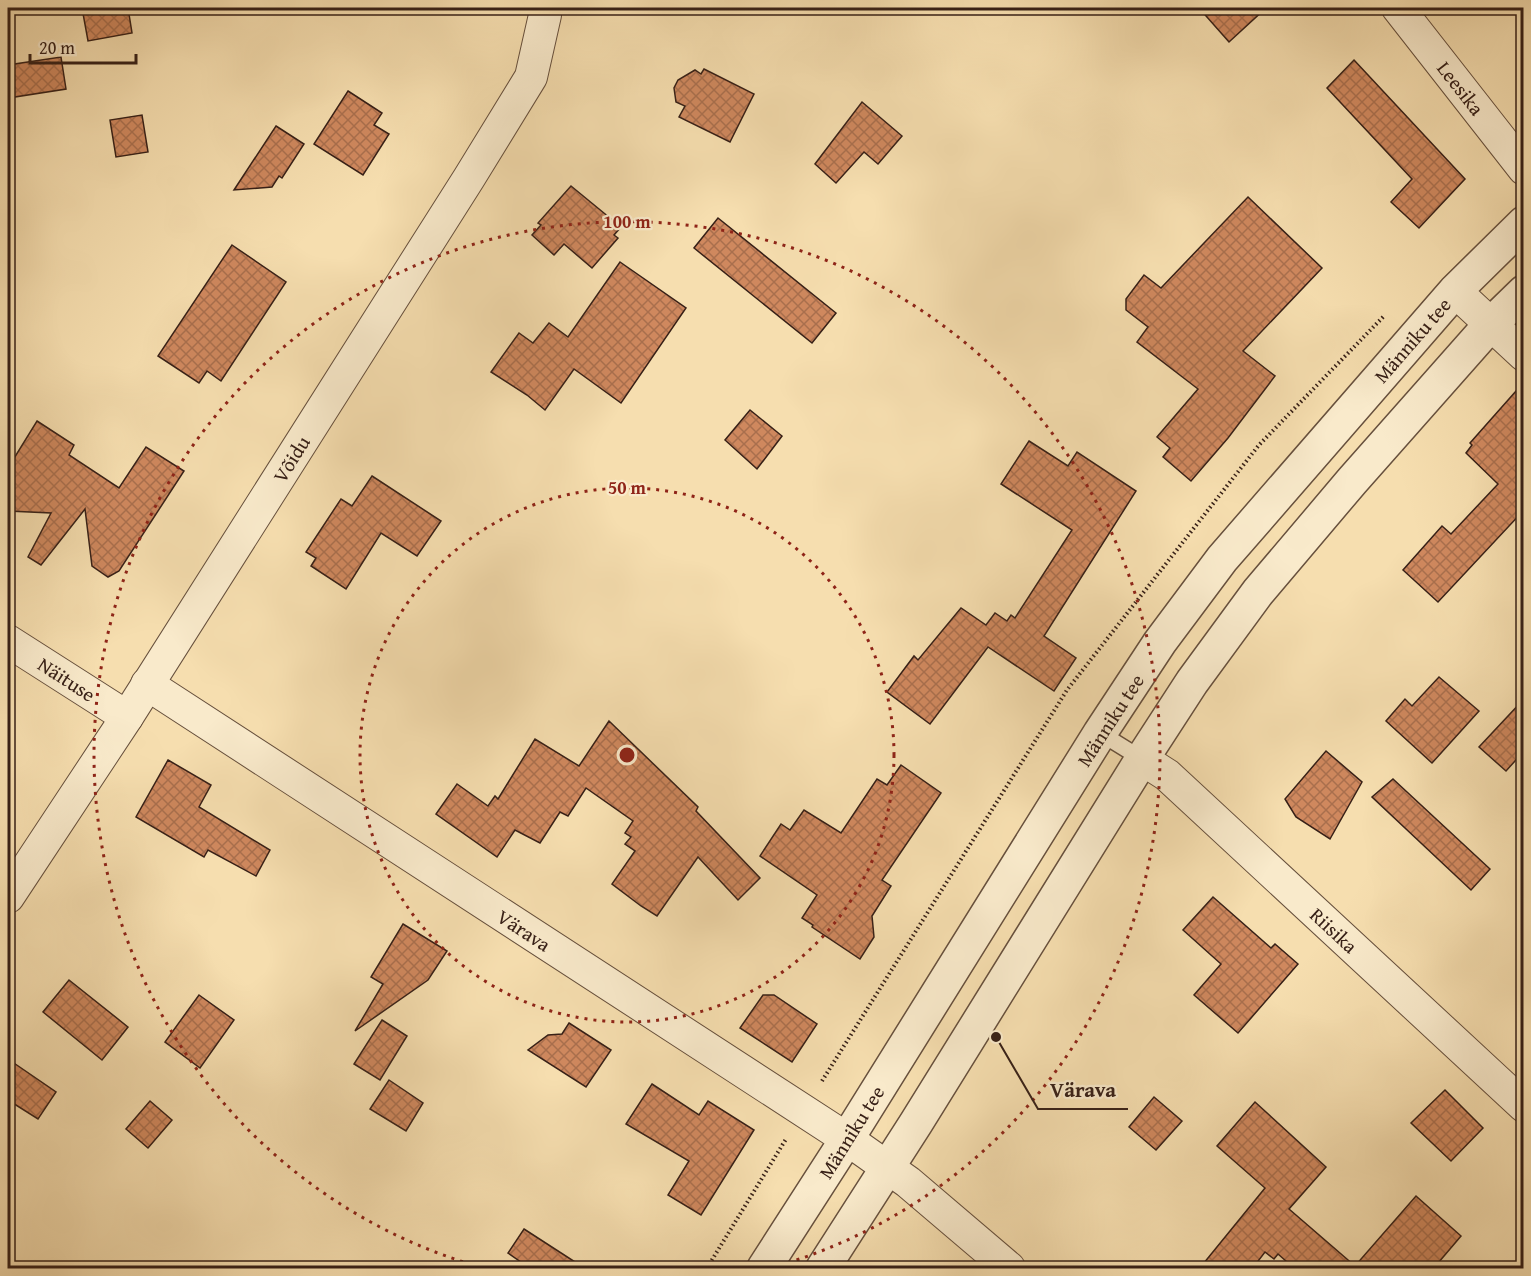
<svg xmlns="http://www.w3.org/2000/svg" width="1531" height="1276" font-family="'Gentium Book Plus',serif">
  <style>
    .building { fill: url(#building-cross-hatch); stroke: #372017; stroke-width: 1.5 }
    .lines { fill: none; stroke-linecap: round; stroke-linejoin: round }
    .service-casing { stroke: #67503d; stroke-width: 18 }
    .minor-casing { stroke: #67503d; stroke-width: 34 }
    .tertiary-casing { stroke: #67503d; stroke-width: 36 }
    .path { stroke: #372017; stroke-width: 4; stroke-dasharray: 1.5 3; stroke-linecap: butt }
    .service { stroke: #f9eacb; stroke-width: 15 }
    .minor { stroke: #f9eacb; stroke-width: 32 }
    .tertiary { stroke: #f9eacb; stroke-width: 33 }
    .ring { fill: none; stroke: #8f2418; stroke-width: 3; stroke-dasharray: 3 6 }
    .labels { text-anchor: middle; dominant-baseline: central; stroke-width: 4.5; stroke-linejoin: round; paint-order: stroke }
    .street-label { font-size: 20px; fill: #372017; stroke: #f9eacb }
    .centre { fill: #8f2418; stroke: #f9eacb; stroke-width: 3 }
    .ring-label { font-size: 18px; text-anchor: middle; font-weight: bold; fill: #8f2418; stroke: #f9eacb; stroke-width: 4.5; stroke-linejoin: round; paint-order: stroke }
    .leader { fill: none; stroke: #372017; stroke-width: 2 }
    .callout-dot { fill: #372017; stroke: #f9eacb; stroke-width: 2 }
    .callout-label { font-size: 21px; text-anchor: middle; font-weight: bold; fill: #372017; stroke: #f9eacb; stroke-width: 4.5; stroke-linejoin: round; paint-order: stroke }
  </style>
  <defs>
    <pattern id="building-cross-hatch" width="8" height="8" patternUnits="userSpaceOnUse" patternTransform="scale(1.5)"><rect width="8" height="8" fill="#cf885e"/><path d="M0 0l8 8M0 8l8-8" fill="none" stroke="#a96f4d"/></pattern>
  </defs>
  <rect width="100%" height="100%" fill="#f6deaf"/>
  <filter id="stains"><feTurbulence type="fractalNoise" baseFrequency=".00333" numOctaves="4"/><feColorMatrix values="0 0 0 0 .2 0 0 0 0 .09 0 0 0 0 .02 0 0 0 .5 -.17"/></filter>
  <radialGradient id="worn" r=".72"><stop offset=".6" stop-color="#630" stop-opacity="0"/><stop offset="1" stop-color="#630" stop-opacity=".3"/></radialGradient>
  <g class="building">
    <polygon points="82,8 128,8 132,33 88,41"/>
    <polygon points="1199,8 1266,8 1229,42"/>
    <polygon points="61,57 66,89 8,98 8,65"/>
    <polygon points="1354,60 1465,179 1419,228 1391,202 1412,179 1327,88"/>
    <polygon points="704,69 754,94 730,142 679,117 685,106 676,102 674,88 678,80 695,70 701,74"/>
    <polygon points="348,91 382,113 374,125 389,134 363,175 314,144"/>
    <polygon points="862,102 902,136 878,164 864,152 836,183 815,164"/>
    <polygon points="142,115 148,152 116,157 110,120"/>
    <polygon points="276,126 304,144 282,178 279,176 272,187 234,190"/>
    <polygon points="571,186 621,227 614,235 618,238 592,268 564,244 554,255 532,235 541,225 538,223"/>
    <polygon points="1248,197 1322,268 1243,351 1275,376 1228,438 1191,481 1163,457 1170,448 1157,437 1198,389 1137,342 1148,327 1126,310 1126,299 1144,275 1161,288"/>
    <polygon points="718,218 836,313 812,343 694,248"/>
    <polygon points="232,245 286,282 221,381 207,371 199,383 158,356"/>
    <polygon points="620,262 686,308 621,403 574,369 545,410 527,395 491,372 519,333 533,343 549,323 568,337"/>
    <polygon points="1524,382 1524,510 1438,602 1403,570 1442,526 1451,534 1498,484 1466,453 1472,445 1470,443"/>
    <polygon points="750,410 782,436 757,469 725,440"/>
    <polygon points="37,421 74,445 69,455 119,488 146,447 184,471 119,571 108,577 92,566 85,509 41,565 28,557 51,513 8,511 8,468"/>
    <polygon points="1029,441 1068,466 1077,452 1136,491 1044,636 1076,658 1054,691 988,647 930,724 887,692 914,656 918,660 961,608 986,625 995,613 1007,621 1011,615 1015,618 1072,530 1001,484"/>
    <polygon points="372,476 441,521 417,556 381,533 346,589 311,566 316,558 306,552 341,499 352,506"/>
    <polygon points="1439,677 1479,711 1432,763 1386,721 1405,699 1412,706"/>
    <polygon points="1524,699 1524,751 1506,771 1479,747"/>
    <polygon points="609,721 698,807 696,811 760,878 738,900 698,857 657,916 641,906 612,884 635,851 625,844 631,837 625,833 633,821 586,788 568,816 560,812 540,843 515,830 497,857 436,814 457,784 488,806 495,796 498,799 535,739 579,766"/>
    <polygon points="1326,751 1362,782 1330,839 1296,817 1285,799"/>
    <polygon points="168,760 211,785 199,807 270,850 256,876 208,850 204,857 136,817"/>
    <polygon points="901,765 941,793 882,880 891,886 872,916 874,937 860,959 812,927 813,925 802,918 817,895 760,856 781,824 790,830 804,810 841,833 877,779 887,785"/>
    <polygon points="1393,779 1490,869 1471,890 1372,797"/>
    <polygon points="1213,897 1271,948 1275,944 1298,964 1238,1033 1194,995 1221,964 1183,930"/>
    <polygon points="403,924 447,951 428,980 355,1031 383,984 371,977"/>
    <polygon points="69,980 128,1027 102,1060 43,1012"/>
    <polygon points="199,995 234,1020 200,1068 165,1042"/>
    <polygon points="763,995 774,995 817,1024 792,1062 740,1028"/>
    <polygon points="382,1020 407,1036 380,1080 354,1064"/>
    <polygon points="569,1023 611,1050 586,1087 528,1050 548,1035 562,1034"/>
    <polygon points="8,1059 56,1092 38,1119 8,1100"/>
    <polygon points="389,1080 423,1103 406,1131 370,1109"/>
    <polygon points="652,1084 699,1115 708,1101 754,1130 701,1215 668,1195 689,1161 626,1124"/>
    <polygon points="1445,1090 1483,1128 1451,1161 1411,1123"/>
    <polygon points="1154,1097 1182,1121 1156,1150 1129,1127"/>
    <polygon points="150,1101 172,1120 148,1148 126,1129"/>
    <polygon points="1255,1102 1326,1167 1289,1209 1355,1266 1416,1196 1461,1236 1433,1269 1295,1269 1278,1254 1274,1259 1265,1252 1252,1269 1199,1269 1265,1188 1217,1146"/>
    <polygon points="524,1229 586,1269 531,1269 508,1253"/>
  </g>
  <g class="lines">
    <g class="service-casing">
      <polyline id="service" points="1100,733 1142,759"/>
    </g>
    <g class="minor-casing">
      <g id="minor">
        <polyline points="1398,8 1524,169"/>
        <polyline points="1455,291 1524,355"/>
        <polyline points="8,641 127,717"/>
        <polyline points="147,684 847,1139 908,1182 1009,1268"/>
        <polyline points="1142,759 1167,775 1524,1106"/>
        <polyline points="8,897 127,717 469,178 531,77 545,15 544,8"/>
      </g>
    </g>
    <g class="tertiary-casing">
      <g id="tertiary">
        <polyline points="764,1268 847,1139 1100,733 1160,642 1222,559 1455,291 1524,223"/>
        <polyline points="823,1268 916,1123 1142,759 1192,682 1258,592 1352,481 1490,325 1524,292"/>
      </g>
    </g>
    <g class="path">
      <polyline points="822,1081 1067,690 1259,445 1384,316"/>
      <polyline points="707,1268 786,1139"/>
    </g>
    <use href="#service" class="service"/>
    <use href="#minor" class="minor"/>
    <use href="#tertiary" class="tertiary"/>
  </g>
  <g class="ring">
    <circle cx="627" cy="755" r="267"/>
    <path d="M480 1267A533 533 0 1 1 774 1267"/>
  </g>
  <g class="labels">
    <g class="street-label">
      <text transform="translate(1461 88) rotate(52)">Leesika</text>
      <text transform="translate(1412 340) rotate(-49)">Männiku tee</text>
      <text transform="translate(291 459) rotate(-58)">Võidu</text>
      <text transform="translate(67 679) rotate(33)">Näituse</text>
      <text transform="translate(1110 720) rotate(-57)">Männiku tee</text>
      <text transform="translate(524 930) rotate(33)">Värava</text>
      <text transform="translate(1334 930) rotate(43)">Riisika</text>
      <text transform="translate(851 1132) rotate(-58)">Männiku tee</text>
    </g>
  </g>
  <circle cx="627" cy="755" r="9" class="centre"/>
  <g class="ring-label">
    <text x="627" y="228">100 m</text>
    <text x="627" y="494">50 m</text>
  </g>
  <path class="leader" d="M996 1037L1038 1109H1128"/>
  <circle class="callout-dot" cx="996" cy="1037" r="6"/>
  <g class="callout-label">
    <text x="1083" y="1097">Värava</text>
  </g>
  <rect width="1531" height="1276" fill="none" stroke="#f6deaf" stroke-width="30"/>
  <rect x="9" y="9" width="1513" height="1258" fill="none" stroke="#372017" stroke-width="3"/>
  <rect x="15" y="15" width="1501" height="1246" fill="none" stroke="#372017" stroke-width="1.5"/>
  <path d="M30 54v9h106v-9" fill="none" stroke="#372017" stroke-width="3"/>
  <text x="39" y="54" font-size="18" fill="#372017" stroke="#f9eacb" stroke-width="4.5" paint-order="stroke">20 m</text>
  <rect width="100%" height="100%" filter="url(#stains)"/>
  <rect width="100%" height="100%" fill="url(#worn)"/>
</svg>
